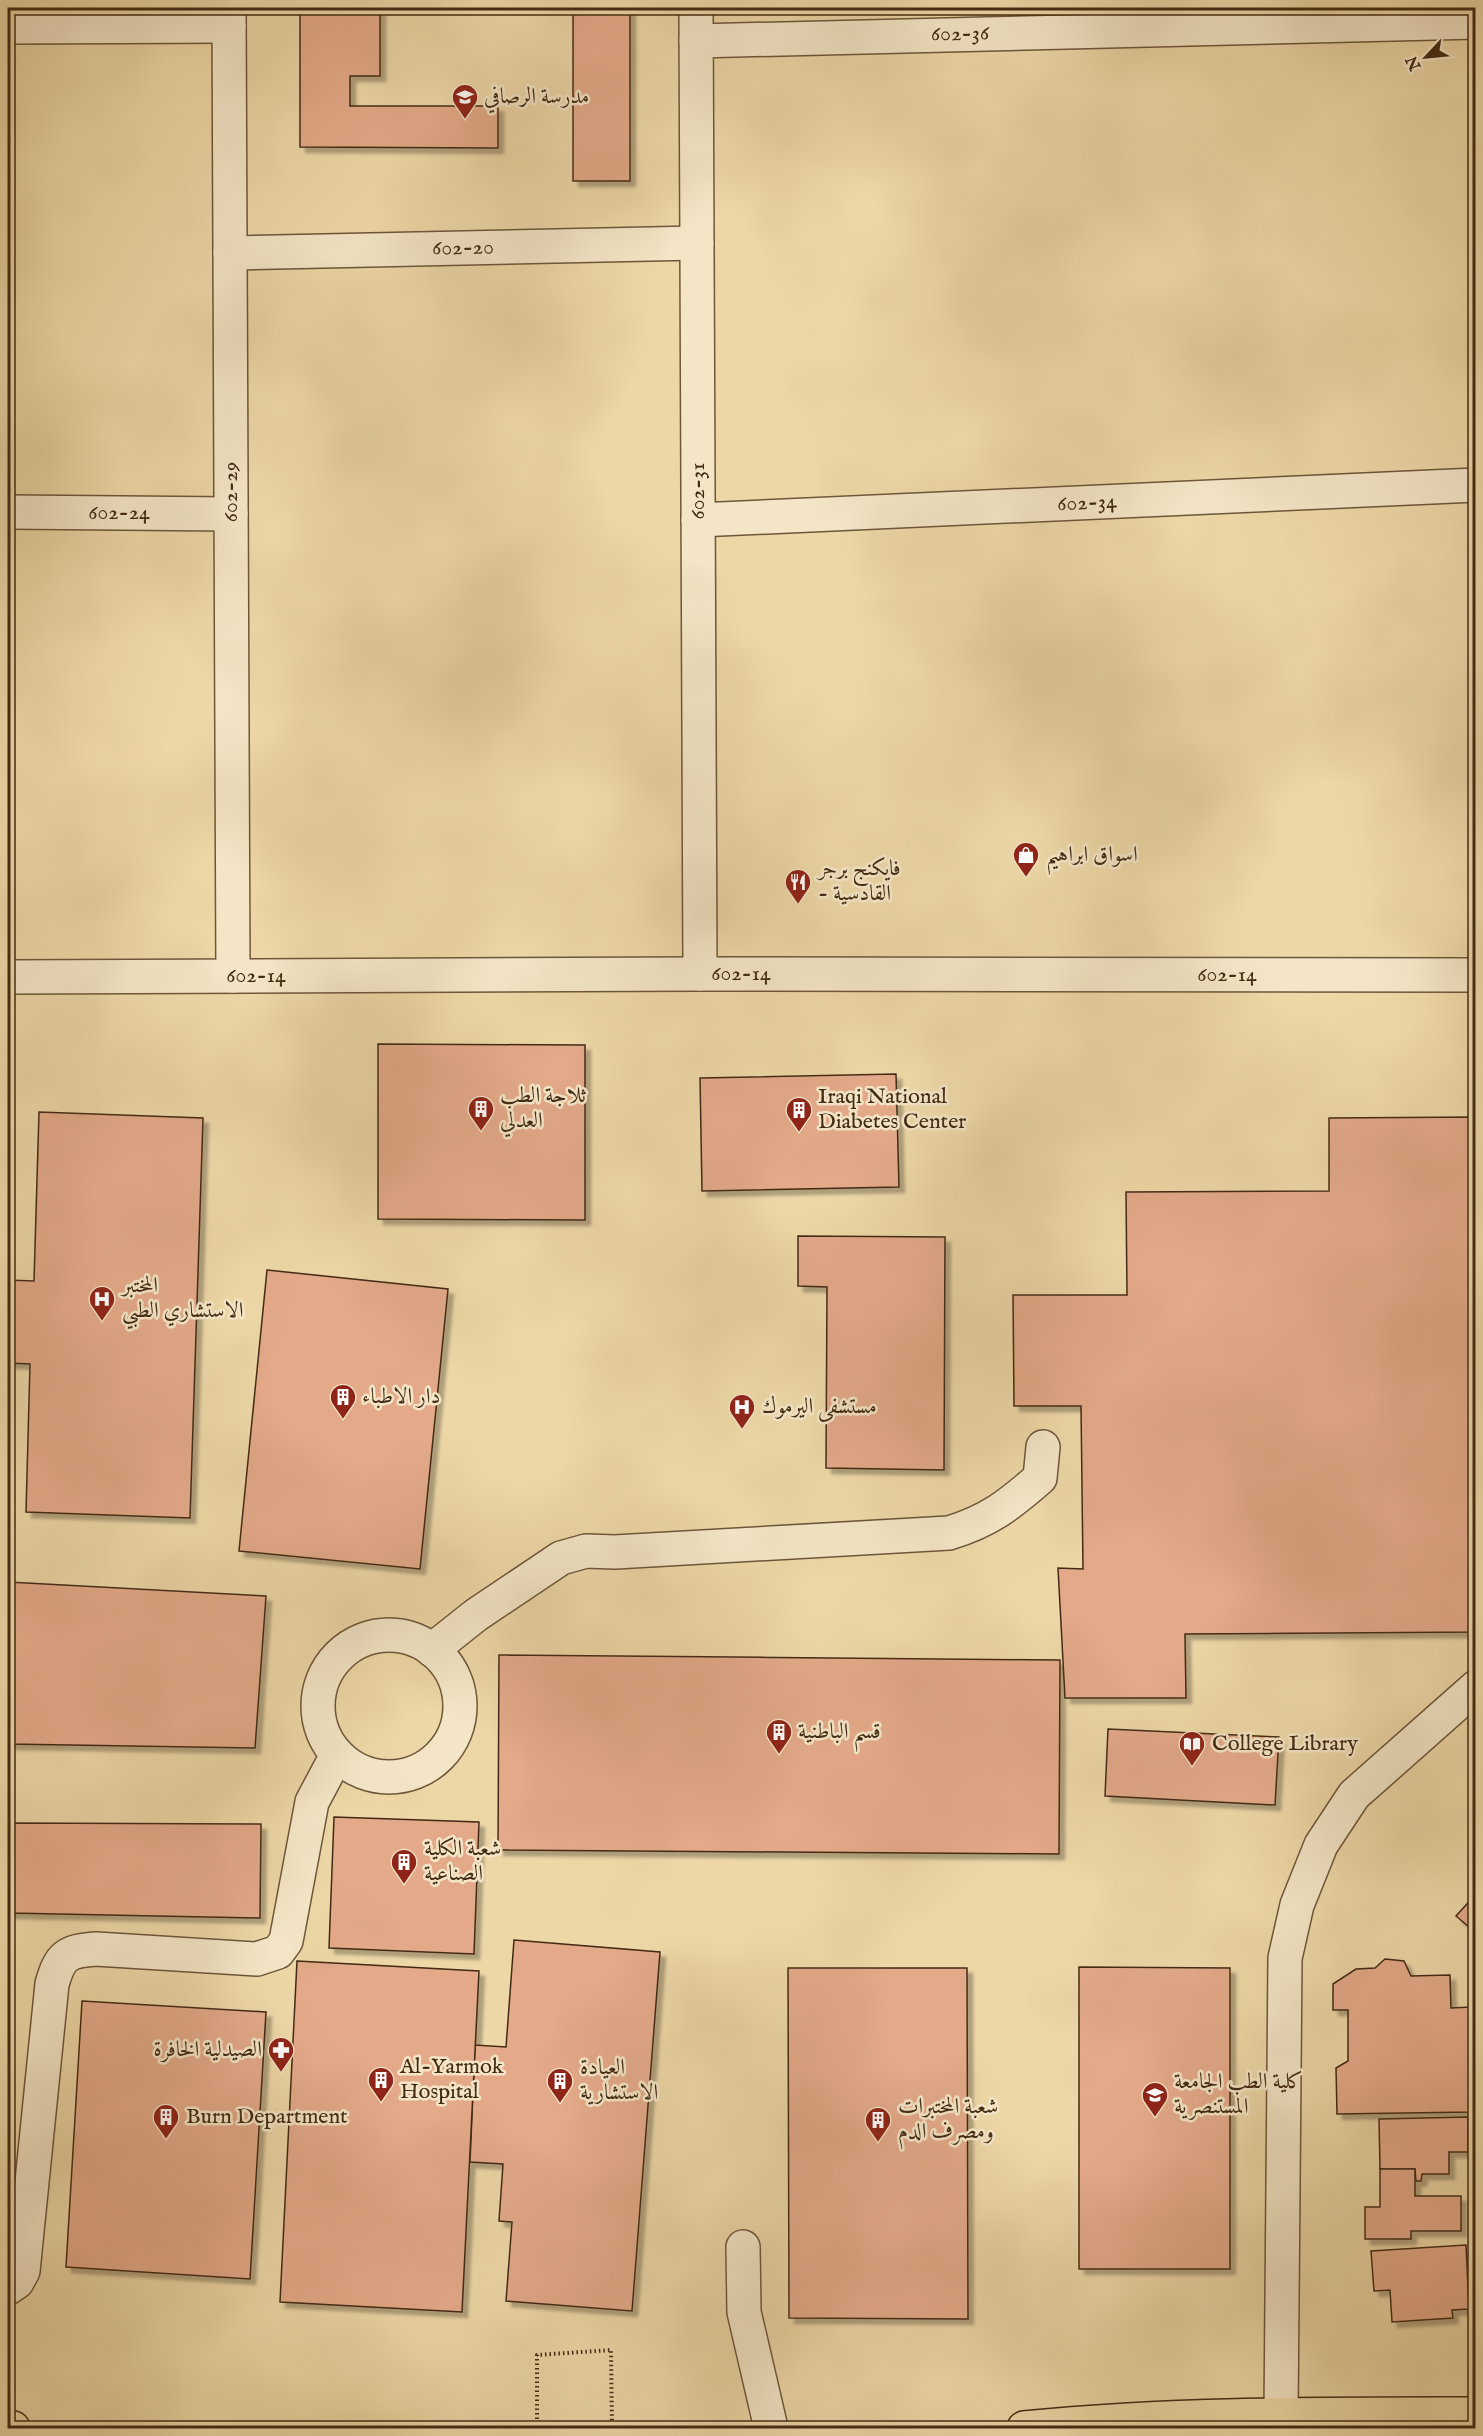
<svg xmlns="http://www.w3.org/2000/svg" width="1483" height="2436" font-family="'IM FELL English',Amiri,serif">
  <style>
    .building { fill: #e3a989; stroke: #432b14; stroke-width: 1.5; filter: url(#shadow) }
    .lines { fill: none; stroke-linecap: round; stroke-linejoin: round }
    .minor-casing { stroke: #6e5639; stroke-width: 36 }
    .major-casing { stroke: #432b14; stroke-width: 36 }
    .path { stroke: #432b14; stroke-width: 4; stroke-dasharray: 1.5 3; stroke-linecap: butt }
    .minor { stroke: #f3e5c6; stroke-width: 33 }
    .major { stroke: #edd7a7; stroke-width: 33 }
    .labels { text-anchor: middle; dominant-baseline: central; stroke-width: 5; stroke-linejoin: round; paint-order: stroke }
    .street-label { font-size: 22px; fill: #432b14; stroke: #f3e5c6 }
    .poi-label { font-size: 22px; fill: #432b14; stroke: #f3e5c6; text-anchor: start }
  </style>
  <defs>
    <filter id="shadow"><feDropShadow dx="5.5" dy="5.5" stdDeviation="1.5" flood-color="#0004"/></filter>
  </defs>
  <rect width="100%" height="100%" fill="#edd7a7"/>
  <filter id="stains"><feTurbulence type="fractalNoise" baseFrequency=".00333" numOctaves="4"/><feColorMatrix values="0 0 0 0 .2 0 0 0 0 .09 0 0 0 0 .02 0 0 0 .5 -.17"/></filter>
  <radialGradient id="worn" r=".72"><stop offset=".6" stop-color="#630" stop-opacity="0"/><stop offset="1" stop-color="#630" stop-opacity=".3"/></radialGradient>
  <g class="building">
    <polygon points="300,8 380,8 380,76 350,76 350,106 498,106 498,148 300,147"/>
    <rect x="573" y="8" width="57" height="173"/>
    <polygon points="378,1044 585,1045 585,1220 378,1219"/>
    <polygon points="896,1074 899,1187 702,1191 700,1078"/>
    <polygon points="39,1112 203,1118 190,1518 26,1512 30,1364 8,1363 8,1280 34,1281"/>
    <polygon points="1476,1117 1476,1632 1185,1634 1186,1698 1065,1698 1058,1568 1083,1569 1081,1406 1014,1406 1013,1295 1127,1295 1126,1192 1329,1191 1329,1118"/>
    <polygon points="798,1236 945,1237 944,1470 826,1468 827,1287 798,1286"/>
    <polygon points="267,1270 448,1289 420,1569 239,1551"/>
    <polygon points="8,1582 266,1596 255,1748 8,1744"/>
    <polygon points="499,1655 1060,1660 1059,1854 498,1850"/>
    <polygon points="1108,1729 1279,1737 1275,1805 1105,1796"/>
    <polygon points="334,1817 479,1822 474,1954 329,1948"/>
    <polygon points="8,1823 261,1824 260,1918 8,1913"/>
    <polygon points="1476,1894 1476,1933 1456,1916"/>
    <polygon points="514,1940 660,1952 632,2311 506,2301 512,2222 499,2221 503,2164 470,2162 475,2045 506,2047"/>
    <polygon points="1385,1959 1404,1961 1411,1976 1450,1975 1451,2008 1471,2007 1471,2112 1337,2114 1336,2068 1348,2061 1348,2010 1333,2010 1333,1984 1356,1969 1375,1968"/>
    <polygon points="297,1961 479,1971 462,2312 280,2302"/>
    <polygon points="1079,1967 1230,1968 1230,2269 1079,2269"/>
    <polygon points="788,1968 967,1968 968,2319 789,2318"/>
    <polygon points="82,2001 266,2012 250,2279 66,2267"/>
    <polygon points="1468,2117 1468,2152 1449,2152 1449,2174 1422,2174 1421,2181 1416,2181 1415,2169 1380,2169 1379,2119"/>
    <polygon points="1380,2169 1415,2169 1415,2196 1461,2196 1461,2231 1411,2231 1411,2239 1365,2239 1365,2207 1380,2207"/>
    <polygon points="1466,2245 1469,2309 1452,2310 1453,2318 1392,2322 1390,2290 1374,2291 1371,2251"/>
    <polygon points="1476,2245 1476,2310 1471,2310 1469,2246"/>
  </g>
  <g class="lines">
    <g class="minor-casing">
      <g id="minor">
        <polyline points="229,8 233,976"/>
        <polyline points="696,8 700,974"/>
        <polyline points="8,27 229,26"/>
        <polyline points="696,41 1476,22"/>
        <polyline points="230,253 697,243"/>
        <polyline points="8,512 231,514"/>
        <polyline points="698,520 1476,485"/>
        <polyline points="8,977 700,974 1476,975"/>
        <circle cx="389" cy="1706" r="71"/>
        <path d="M 432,1650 L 476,1615 L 561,1558 L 586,1551 L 615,1552 L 949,1533 C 989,1521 1009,1505 1040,1478 L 1043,1447"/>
        <polyline points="743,2247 744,2312 771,2428"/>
        <path d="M 8,2288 L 17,2282 L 23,2271 L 52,1984 C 60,1956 66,1951 96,1949 L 257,1959 L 278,1952 L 286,1941 L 312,1802 L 337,1755"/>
        <polyline points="1281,2414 1285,1958 1297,1905 1321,1845 1354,1795 1476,1687"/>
      </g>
    </g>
    <g class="major-casing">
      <g id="major">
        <polyline points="10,2428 13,2428"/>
        <path d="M 1024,2428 C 1174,2413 1325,2414 1476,2414"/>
      </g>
    </g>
    <polyline class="path" points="537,2428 537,2355 611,2350 612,2428"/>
    <use href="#minor" class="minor"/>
    <use href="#major" class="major"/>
  </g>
  <defs>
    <g id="school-pin" transform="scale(1.35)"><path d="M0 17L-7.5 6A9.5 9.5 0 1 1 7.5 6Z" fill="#8f2418" stroke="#f3e5c6"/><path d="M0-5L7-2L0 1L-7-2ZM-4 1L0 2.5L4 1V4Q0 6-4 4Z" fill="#fff"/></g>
    <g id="shop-pin" transform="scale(1.35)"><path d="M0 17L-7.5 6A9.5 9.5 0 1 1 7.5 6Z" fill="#8f2418" stroke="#f3e5c6"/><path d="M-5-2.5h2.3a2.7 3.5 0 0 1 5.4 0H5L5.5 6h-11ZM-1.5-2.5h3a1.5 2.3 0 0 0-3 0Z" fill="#fff"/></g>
    <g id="restaurant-pin" transform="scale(1.35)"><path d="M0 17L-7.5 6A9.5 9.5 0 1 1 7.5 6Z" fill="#8f2418" stroke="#f3e5c6"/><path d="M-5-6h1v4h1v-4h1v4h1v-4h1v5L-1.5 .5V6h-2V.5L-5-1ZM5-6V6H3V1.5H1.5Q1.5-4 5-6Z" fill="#fff"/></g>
    <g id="building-pin" transform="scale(1.35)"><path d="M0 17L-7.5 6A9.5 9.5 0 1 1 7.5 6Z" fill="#8f2418" stroke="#f3e5c6"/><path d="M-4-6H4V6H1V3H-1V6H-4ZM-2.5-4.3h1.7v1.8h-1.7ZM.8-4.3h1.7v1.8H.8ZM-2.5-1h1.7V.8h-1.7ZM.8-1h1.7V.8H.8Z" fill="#fff"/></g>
    <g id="hospital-pin" transform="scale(1.35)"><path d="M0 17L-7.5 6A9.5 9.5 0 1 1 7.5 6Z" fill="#8f2418" stroke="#f3e5c6"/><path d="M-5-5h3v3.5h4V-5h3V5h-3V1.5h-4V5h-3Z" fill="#fff"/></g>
    <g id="library-pin" transform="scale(1.35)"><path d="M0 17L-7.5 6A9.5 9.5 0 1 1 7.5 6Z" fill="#8f2418" stroke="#f3e5c6"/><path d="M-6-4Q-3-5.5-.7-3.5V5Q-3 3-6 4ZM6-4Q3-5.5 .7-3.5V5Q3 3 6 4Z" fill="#fff"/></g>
    <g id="pharmacy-pin" transform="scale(1.35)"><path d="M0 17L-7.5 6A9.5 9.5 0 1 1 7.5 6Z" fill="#8f2418" stroke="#f3e5c6"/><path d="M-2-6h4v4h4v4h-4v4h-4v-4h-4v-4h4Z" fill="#fff"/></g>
    <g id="university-pin" transform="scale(1.35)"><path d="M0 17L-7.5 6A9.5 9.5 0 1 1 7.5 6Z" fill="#8f2418" stroke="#f3e5c6"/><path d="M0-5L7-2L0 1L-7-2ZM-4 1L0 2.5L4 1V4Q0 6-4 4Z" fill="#fff"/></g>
  </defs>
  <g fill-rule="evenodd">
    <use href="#school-pin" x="465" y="97"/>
    <use href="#shop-pin" x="1026" y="855"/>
    <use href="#restaurant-pin" x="798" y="882"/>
    <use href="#building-pin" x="481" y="1109"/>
    <use href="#building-pin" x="799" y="1110"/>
    <use href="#hospital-pin" x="102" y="1299"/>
    <use href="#building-pin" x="343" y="1397"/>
    <use href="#hospital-pin" x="742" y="1407"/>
    <use href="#building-pin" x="779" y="1732"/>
    <use href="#library-pin" x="1192" y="1744"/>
    <use href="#building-pin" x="404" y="1862"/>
    <use href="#pharmacy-pin" x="281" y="2050"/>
    <use href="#building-pin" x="381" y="2080"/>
    <use href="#building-pin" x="560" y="2081"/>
    <use href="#university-pin" x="1155" y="2095"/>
    <use href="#building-pin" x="166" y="2117"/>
    <use href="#building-pin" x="878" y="2120"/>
  </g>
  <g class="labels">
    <g class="street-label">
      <text transform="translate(960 34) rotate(-1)">602-36</text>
      <text transform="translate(463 248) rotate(-1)">602-20</text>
      <text transform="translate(698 491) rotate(-90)">602-31</text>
      <text transform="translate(231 492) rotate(-90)">602-29</text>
      <text transform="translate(1087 503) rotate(-3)">602-34</text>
      <text x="119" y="513">602-24</text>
      <text x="741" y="974">602-14</text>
      <text x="1227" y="975">602-14</text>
      <text x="256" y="976">602-14</text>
    </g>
    <g class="poi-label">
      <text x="484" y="97">مدرسة الرصافي</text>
      <text x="1046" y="855">اسواق ابراهيم</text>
      <text x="818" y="869">فايكنج برجر<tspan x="818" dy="25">- القادسية</tspan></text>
      <text x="500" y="1096">ثلاجة الطب<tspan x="500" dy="25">العدلي</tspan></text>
      <text x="818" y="1097">Iraqi National<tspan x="818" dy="25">Diabetes Center</tspan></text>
      <text x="122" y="1286">المختبر<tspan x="122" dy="25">الاستشاري الطبي</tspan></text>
      <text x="362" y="1397">دار الاطباء</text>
      <text x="762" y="1407">مستشفى اليرموك</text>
      <text x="798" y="1732">قسم الباطنية</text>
      <text x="1212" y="1744">College Library</text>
      <text x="424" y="1849">شعبة الكلية<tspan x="424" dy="25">الصناعية</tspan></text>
      <text x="262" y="2050" text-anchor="end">الصيدلية الخافرة</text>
      <text x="400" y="2067">Al-Yarmok<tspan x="400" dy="25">Hospital</tspan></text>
      <text x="580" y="2068">العيادة<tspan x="580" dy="25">الاستشارية</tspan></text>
      <text x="1174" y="2082">كلية الطب الجامعة<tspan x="1174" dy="25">المستنصرية</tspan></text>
      <text x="898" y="2107">شعبة المختبرات<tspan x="898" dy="25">ومصرف الدم</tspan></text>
      <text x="186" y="2117">Burn Department</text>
    </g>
  </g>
  <rect width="1483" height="2436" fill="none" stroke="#edd7a7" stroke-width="30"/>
  <rect x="9" y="9" width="1465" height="2418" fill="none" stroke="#432b14" stroke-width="3"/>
  <rect x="15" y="15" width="1453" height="2406" fill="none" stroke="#432b14" stroke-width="1.5"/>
  <g transform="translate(1426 57) rotate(244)" stroke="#f3e5c6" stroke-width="4.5" paint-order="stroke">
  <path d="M0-4.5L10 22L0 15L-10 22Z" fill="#432b14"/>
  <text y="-9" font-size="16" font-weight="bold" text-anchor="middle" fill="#432b14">N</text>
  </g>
  <rect width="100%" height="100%" filter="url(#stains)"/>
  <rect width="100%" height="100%" fill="url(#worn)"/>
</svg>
